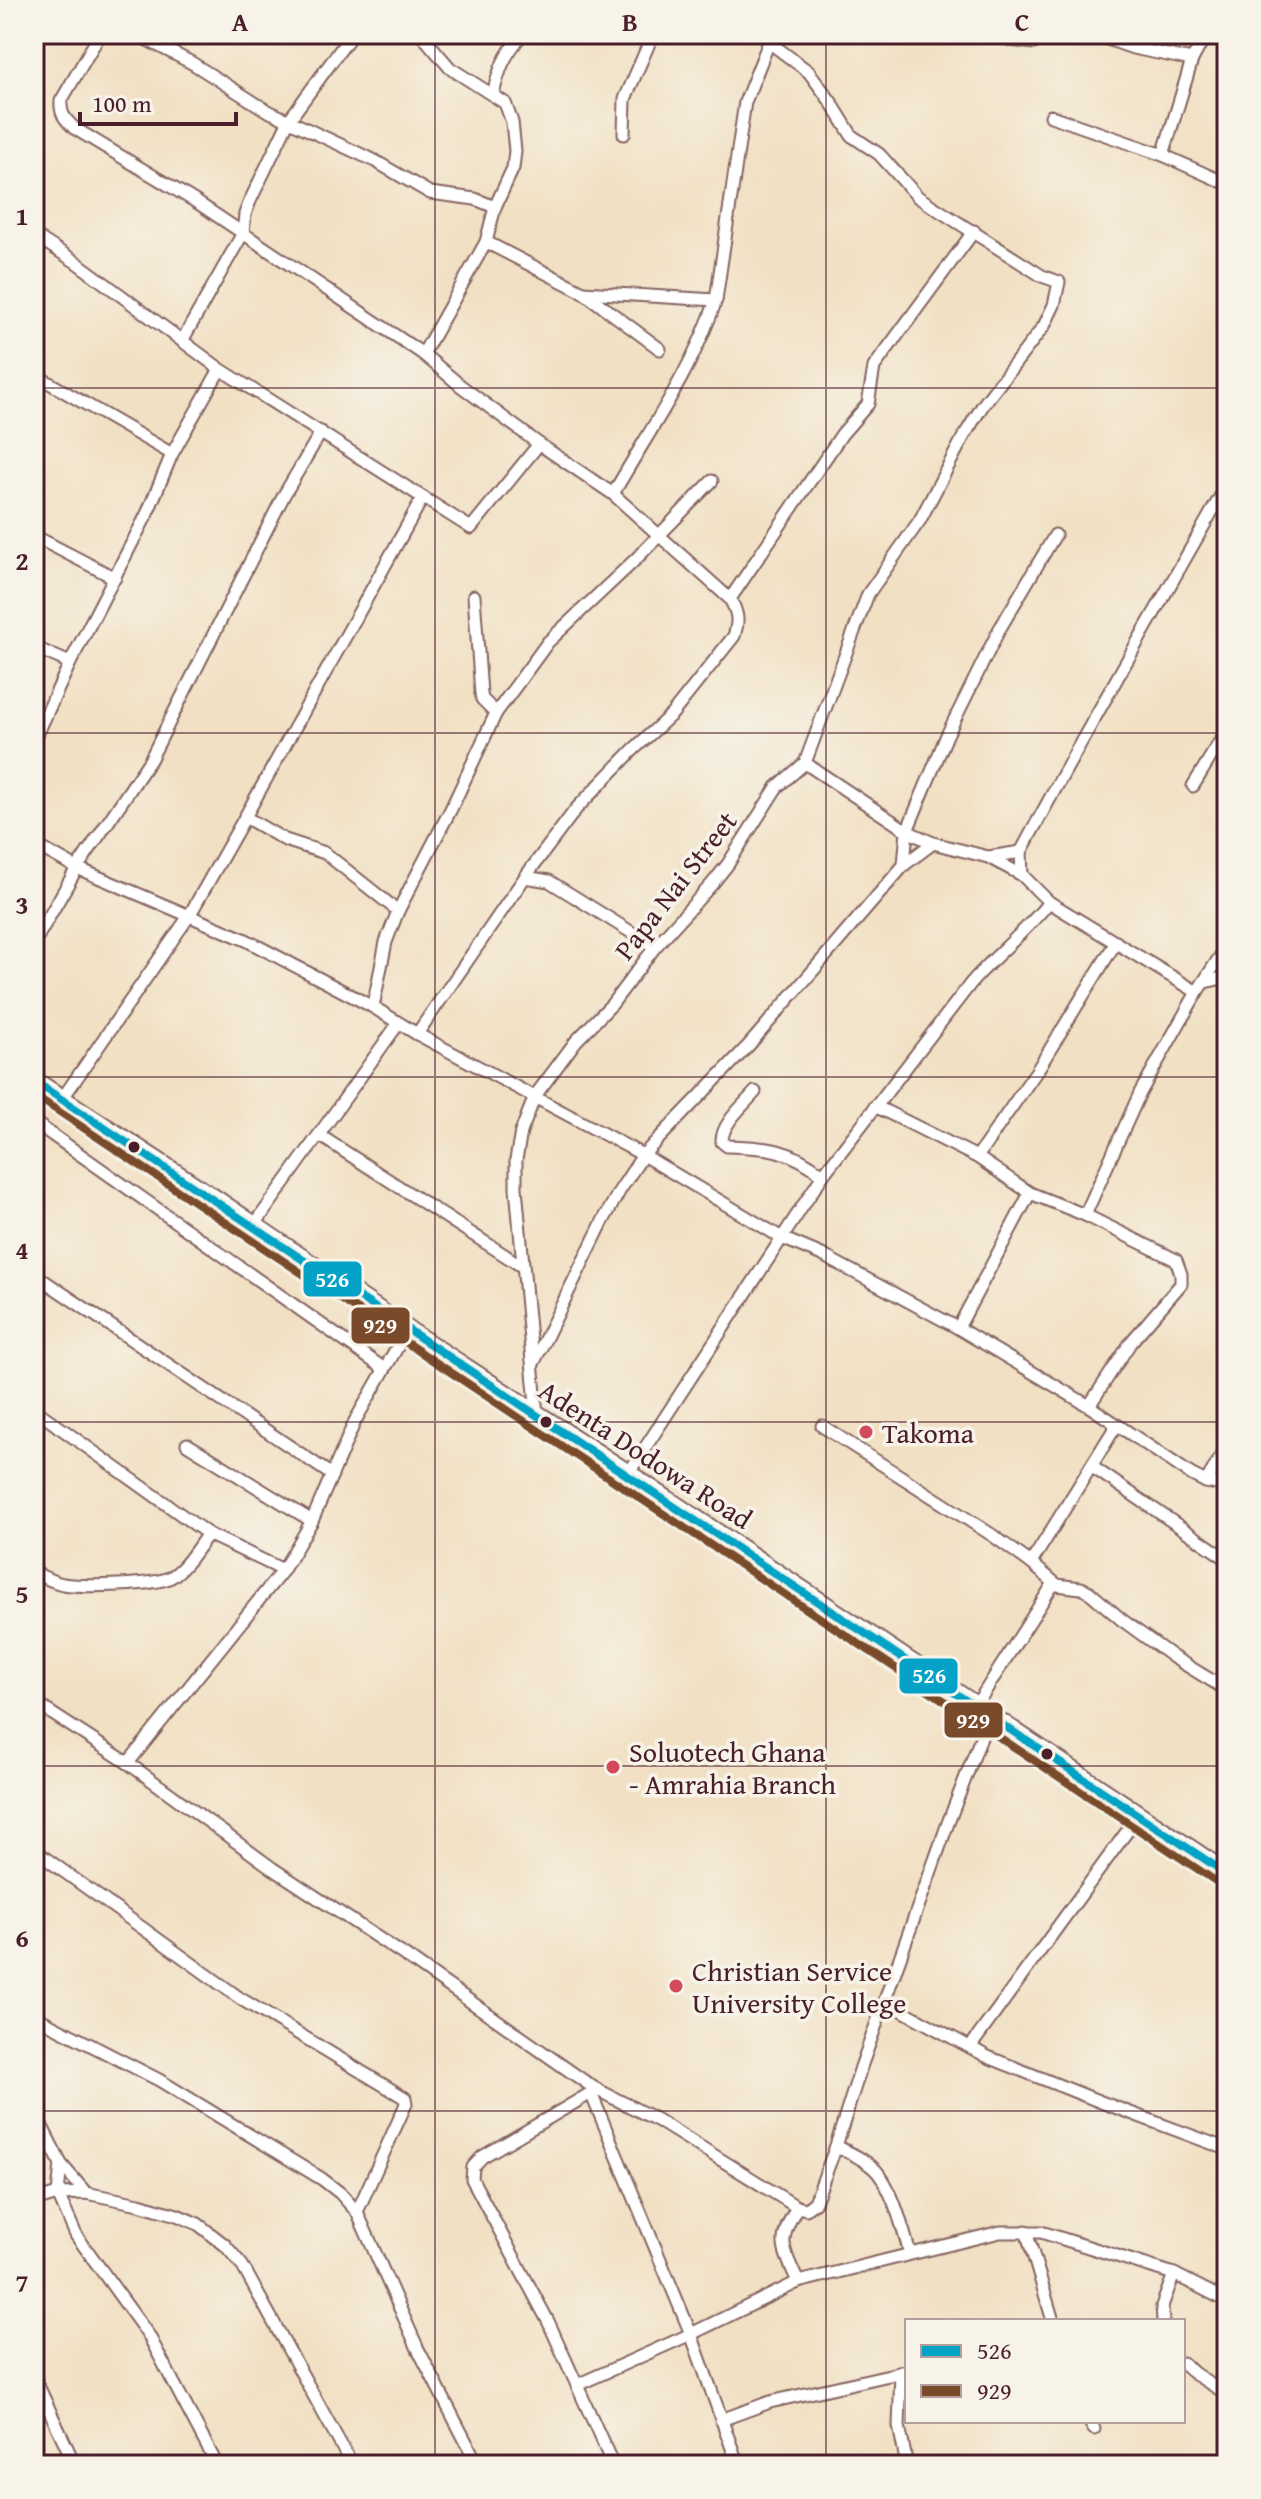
<svg xmlns="http://www.w3.org/2000/svg" width="1261" height="2499" font-family="'Gentium Book Plus',serif">
  <style>
    .lines { fill: none; stroke-linecap: round; stroke-linejoin: round }
    .street-casing { stroke: #846360; stroke-width: 15 }
    .primary-casing { stroke: #846360; stroke-width: 22 }
    .street { stroke: #fff; stroke-width: 11 }
    .primary { stroke: #fff; stroke-width: 18 }
    .bus-1-casing { stroke: #f7f3e8; stroke-width: 14 }
    .bus-2-casing { stroke: #f7f3e8; stroke-width: 14 }
    .bus-1 { stroke: #04a2c6; stroke-width: 8 }
    .bus-2 { stroke: #7a4b2a; stroke-width: 8 }
    .grid { fill: none; stroke: #4a1f2b; stroke-width: 2; stroke-opacity: 0.55 }
    .bus-dot { fill: #4a1f2b; stroke: #f7f3e8; stroke-width: 3 }
    .poi-dot { fill: #d1495b; stroke: #f7f3e8; stroke-width: 3 }
    .labels { text-anchor: middle; dominant-baseline: central; stroke-width: 7; stroke-linejoin: round; paint-order: stroke }
    .street-label { font-size: 28px; fill: #4a1f2b; stroke: #f7f3e8 }
    .poi-label { font-size: 28px; fill: #4a1f2b; stroke: #f7f3e8; text-anchor: start }
    .line-badge { stroke: #f7f3e8; stroke-width: 3 }
    .badge-label { font-size: 22px; text-anchor: middle; font-weight: bold; fill: #fff }
    .neatline { fill: none; stroke: #4a1f2b; stroke-width: 3 }
    .grid-label { font-size: 26px; text-anchor: middle; font-weight: bold; fill: #4a1f2b }
  </style>
  <rect width="100%" height="100%" fill="#f7f3e8"/>
  <filter id="ink" filterUnits="userSpaceOnUse"><feTurbulence type="fractalNoise" baseFrequency=".0125" numOctaves="2"/><feDisplacementMap in="SourceGraphic" scale="16" xChannelSelector="R" yChannelSelector="G"/><feConvolveMatrix kernelMatrix="1 2 1 2 8 2 1 2 1" color-interpolation-filters="sRGB"/></filter>
  <filter id="wash" filterUnits="userSpaceOnUse"><feTurbulence type="fractalNoise" baseFrequency=".006" numOctaves="4" result="noise"/><feDisplacementMap in="SourceGraphic" scale="32" xChannelSelector="R" yChannelSelector="G"/><feGaussianBlur stdDeviation="1.8" result="paint"/><feColorMatrix in="noise" values="0 0 0 0 0 0 0 0 0 0 0 0 0 0 0 0 0 1.4 0 .05"/><feComposite in="paint" operator="in"/></filter>
  <g filter="url(#wash)">
    <rect width="100%" height="100%" fill="#f1e0c3"/>
  </g>
  <g filter="url(#ink)">
    <g class="lines">
      <g class="street-casing">
        <g id="street">
          <path d="M 100,34 L 61,101 C 60,114 65,119 74,128 L 198,203 L 423,354 L 461,386 L 539,444"/>
          <polyline points="136,34 192,63 266,110 375,161 430,193 475,199 495,207"/>
          <polyline points="421,34 450,68 505,103 512,122 515,151 513,168 495,207 486,242 423,354"/>
          <polyline points="997,34 1010,40 1034,43 1044,34"/>
          <polyline points="1093,34 1133,48 1192,60"/>
          <path d="M 493,94 C 500,66 504,57 522,34"/>
          <polyline points="1051,116 1163,155 1227,184"/>
          <polyline points="624,134 625,99 653,34"/>
          <polyline points="1163,155 1192,60 1206,34"/>
          <path d="M 34,235 L 76,262 L 220,369 L 471,528 L 539,444 L 613,494 L 730,599 C 738,613 739,621 734,636 L 672,714 L 633,750 L 576,809 L 525,877 L 417,1034"/>
          <polyline points="486,242 583,292 660,349"/>
          <polyline points="583,292 716,300"/>
          <polyline points="182,341 243,233 245,214 250,201 289,120 352,34"/>
          <polyline points="34,374 172,454"/>
          <path d="M 613,494 C 649,431 693,369 716,300 L 745,102 L 769,42"/>
          <polyline points="34,536 115,578"/>
          <polyline points="474,596 481,694 482,699 496,713"/>
          <polyline points="730,599 842,434 868,404 874,367 974,231"/>
          <polyline points="34,647 70,663"/>
          <polyline points="34,741 70,663 147,514 172,454 220,369"/>
          <polyline points="1193,786 1227,730"/>
          <polyline points="245,817 423,497"/>
          <polyline points="34,844 77,868 246,940 373,1007 417,1034 643,1155 782,1238 822,1255 958,1328 1089,1406 1192,1475 1206,1482 1227,1486"/>
          <polyline points="989,857 1021,852"/>
          <polyline points="904,865 907,831 947,735 999,630 1055,535"/>
          <path d="M 1022,875 L 1021,852 C 1087,728 1158,607 1227,485"/>
          <polyline points="525,877 549,881 655,947"/>
          <polyline points="1049,902 1197,992"/>
          <polyline points="34,943 77,868 150,760 284,495 321,432"/>
          <polyline points="1205,982 1227,977"/>
          <polyline points="373,1007 386,942 398,911 451,809 496,713 548,642 635,560 712,481"/>
          <path d="M 755,1092 C 744,1105 721,1124 722,1142 L 727,1146 C 767,1147 791,1149 823,1175"/>
          <polyline points="62,1099 189,916 245,817 285,840 325,853 398,911"/>
          <polyline points="875,1106 977,1157 1030,1193 958,1328"/>
          <polyline points="34,1122 383,1368"/>
          <polyline points="319,1135 523,1267"/>
          <polyline points="977,1157 1038,1069 1116,942"/>
          <polyline points="1030,1193 1085,1215"/>
          <polyline points="253,1227 398,1024"/>
          <polyline points="34,1274 332,1475"/>
          <polyline points="534,1362 602,1223 620,1190 643,1155 749,1045 904,865 933,843"/>
          <polyline points="1089,1406 1131,1342 1181,1284 1181,1274 1176,1260 1085,1215 1140,1093 1197,992 1227,946"/>
          <polyline points="34,1409 208,1534 283,1570"/>
          <polyline points="537,1415 516,1188 516,1160 521,1132 535,1096 576,1041 612,1004 655,947 712,884 728,864 777,787 805,763 868,594 920,520 964,436 983,405 1044,326 1054,305 1059,282 1042,276 918,197 879,154 852,136 831,102 809,72 769,42 764,34"/>
          <polyline points="822,1426 992,1535 1031,1563 1057,1585 1081,1588 1088,1591 1122,1620 1173,1657 1227,1690"/>
          <polyline points="187,1444 312,1521"/>
          <polyline points="1091,1466 1227,1559"/>
          <path d="M 628,1474 L 823,1175 L 971,983 C 996,954 1026,932 1049,902 L 1022,875 L 988,857 L 933,843 L 907,831 L 805,763"/>
          <polyline points="1206,1482 1227,1446"/>
          <polyline points="1031,1563 1116,1426"/>
          <path d="M 34,1572 C 43,1577 53,1582 63,1584 C 82,1587 156,1586 171,1577 C 186,1568 197,1548 208,1534"/>
          <polyline points="34,1702 128,1763 272,1868 404,1955 594,2088 657,2120 797,2207 806,2209 815,2202 836,2146 861,2067 948,1823 989,1717"/>
          <polyline points="975,1707 1054,1583"/>
          <polyline points="128,1763 283,1570 312,1521 355,1421 407,1330"/>
          <polyline points="34,1850 241,1999 405,2098 406,2104 357,2212"/>
          <polyline points="885,2001 988,2057 1101,2102 1227,2149"/>
          <polyline points="34,2016 159,2080 322,2179 340,2193 357,2212 418,2349 478,2465"/>
          <polyline points="971,2046 1139,1815"/>
          <polyline points="594,2088 591,2093 482,2157 473,2167 472,2179 548,2321 613,2465"/>
          <polyline points="591,2093 691,2334 738,2465"/>
          <polyline points="34,2111 61,2164 86,2193"/>
          <path d="M 836,2146 C 850,2153 869,2161 879,2174 C 895,2196 902,2227 910,2253"/>
          <polyline points="61,2164 58,2194 76,2235 149,2336 217,2465"/>
          <polyline points="34,2201 58,2194 86,2193 139,2204 177,2215 198,2224 225,2245 242,2265 352,2465"/>
          <path d="M 797,2207 C 777,2242 782,2246 798,2282"/>
          <polyline points="1026,2231 1053,2321"/>
          <polyline points="1163,2321 1162,2306 1174,2274"/>
          <polyline points="1183,2363 1195,2374 1227,2394"/>
          <polyline points="901,2372 899,2426 907,2465"/>
          <polyline points="34,2377 75,2465"/>
          <polyline points="577,2385 691,2334 798,2282 1000,2232 1041,2232 1174,2274 1227,2301"/>
          <polyline points="721,2420 770,2402 907,2371"/>
          <polyline points="1089,2421 1094,2429"/>
        </g>
      </g>
      <g class="primary-casing">
        <polyline id="primary" points="34,1081 216,1200 407,1330 628,1474 1227,1874"/>
      </g>
      <use href="#street" class="street"/>
      <use href="#primary" class="primary"/>
      <g class="bus-1-casing">
        <polyline id="bus-1" points="34,1081 1227,1874"/>
      </g>
      <g class="bus-2-casing">
        <polyline id="bus-2" points="34,1095 1220,1884"/>
      </g>
      <use href="#bus-1" class="bus-1"/>
      <use href="#bus-2" class="bus-2"/>
    </g>
  </g>
  <path class="grid" d="M 435,34 L 435,2465M 826,34 L 826,2465M 34,388 L 1227,388M 34,733 L 1227,733M 34,1077 L 1227,1077M 34,1422 L 1227,1422M 34,1766 L 1227,1766M 34,2111 L 1227,2111"/>
  <g class="bus-dot">
    <circle cx="134" cy="1147" r="7"/>
    <circle cx="546" cy="1422" r="7"/>
    <circle cx="1047" cy="1754" r="7"/>
  </g>
  <g class="poi-dot">
    <circle cx="866" cy="1432" r="8"/>
    <circle cx="613" cy="1767" r="8"/>
    <circle cx="676" cy="1986" r="8"/>
  </g>
  <g class="labels">
    <g class="street-label">
      <text transform="translate(675 885) rotate(-52)">Papa Nai Street</text>
      <text transform="translate(646 1454) rotate(33)">Adenta Dodowa Road</text>
    </g>
    <g class="poi-label">
      <text x="882" y="1432">Takoma</text>
      <text x="629" y="1751">Soluotech Ghana<tspan x="629" dy="32">- Amrahia Branch</tspan></text>
      <text x="692" y="1970">Christian Service<tspan x="692" dy="32">University College</tspan></text>
    </g>
  </g>
  <g class="line-badge">
    <rect x="302" y="1260" width="61" height="38" rx="8" fill="#04a2c6"/>
    <rect x="350" y="1306" width="61" height="39" rx="8" fill="#7a4b2a"/>
    <rect x="898" y="1657" width="61" height="38" rx="8" fill="#04a2c6"/>
    <rect x="943" y="1701" width="61" height="38" rx="8" fill="#7a4b2a"/>
  </g>
  <g class="badge-label">
    <text x="332" y="1287">526</text>
    <text x="380" y="1333">929</text>
    <text x="929" y="1683">526</text>
    <text x="973" y="1728">929</text>
  </g>
  <rect width="1261" height="2499" fill="none" stroke="#f7f3e8" stroke-width="88"/>
  <rect x="905" y="2319" width="280" height="104" fill="#f7f3e8" stroke="#b29e9c" stroke-width="2"/>
  <rect x="921" y="2345" width="40" height="12" fill="#04a2c6" stroke="#b29e9c" stroke-width="2"/>
  <text x="977" y="2359" font-size="24" fill="#4a1f2b">526</text>
  <rect x="921" y="2385" width="40" height="12" fill="#7a4b2a" stroke="#b29e9c" stroke-width="2"/>
  <text x="977" y="2399" font-size="24" fill="#4a1f2b">929</text>
  <path d="M80 112v12h156v-12" fill="none" stroke="#4a1f2b" stroke-width="4"/>
  <text x="92" y="112" font-size="24" fill="#4a1f2b" stroke="#f7f3e8" stroke-width="6" paint-order="stroke">100 m</text>
  <rect x="44" y="44" width="1173" height="2411" class="neatline"/>
  <g class="grid-label">
    <text x="240" y="31">A</text>
    <text x="630" y="31">B</text>
    <text x="1022" y="31">C</text>
    <text x="22" y="225">1</text>
    <text x="22" y="570">2</text>
    <text x="22" y="914">3</text>
    <text x="22" y="1259">4</text>
    <text x="22" y="1603">5</text>
    <text x="22" y="1947">6</text>
    <text x="22" y="2292">7</text>
  </g>
</svg>
